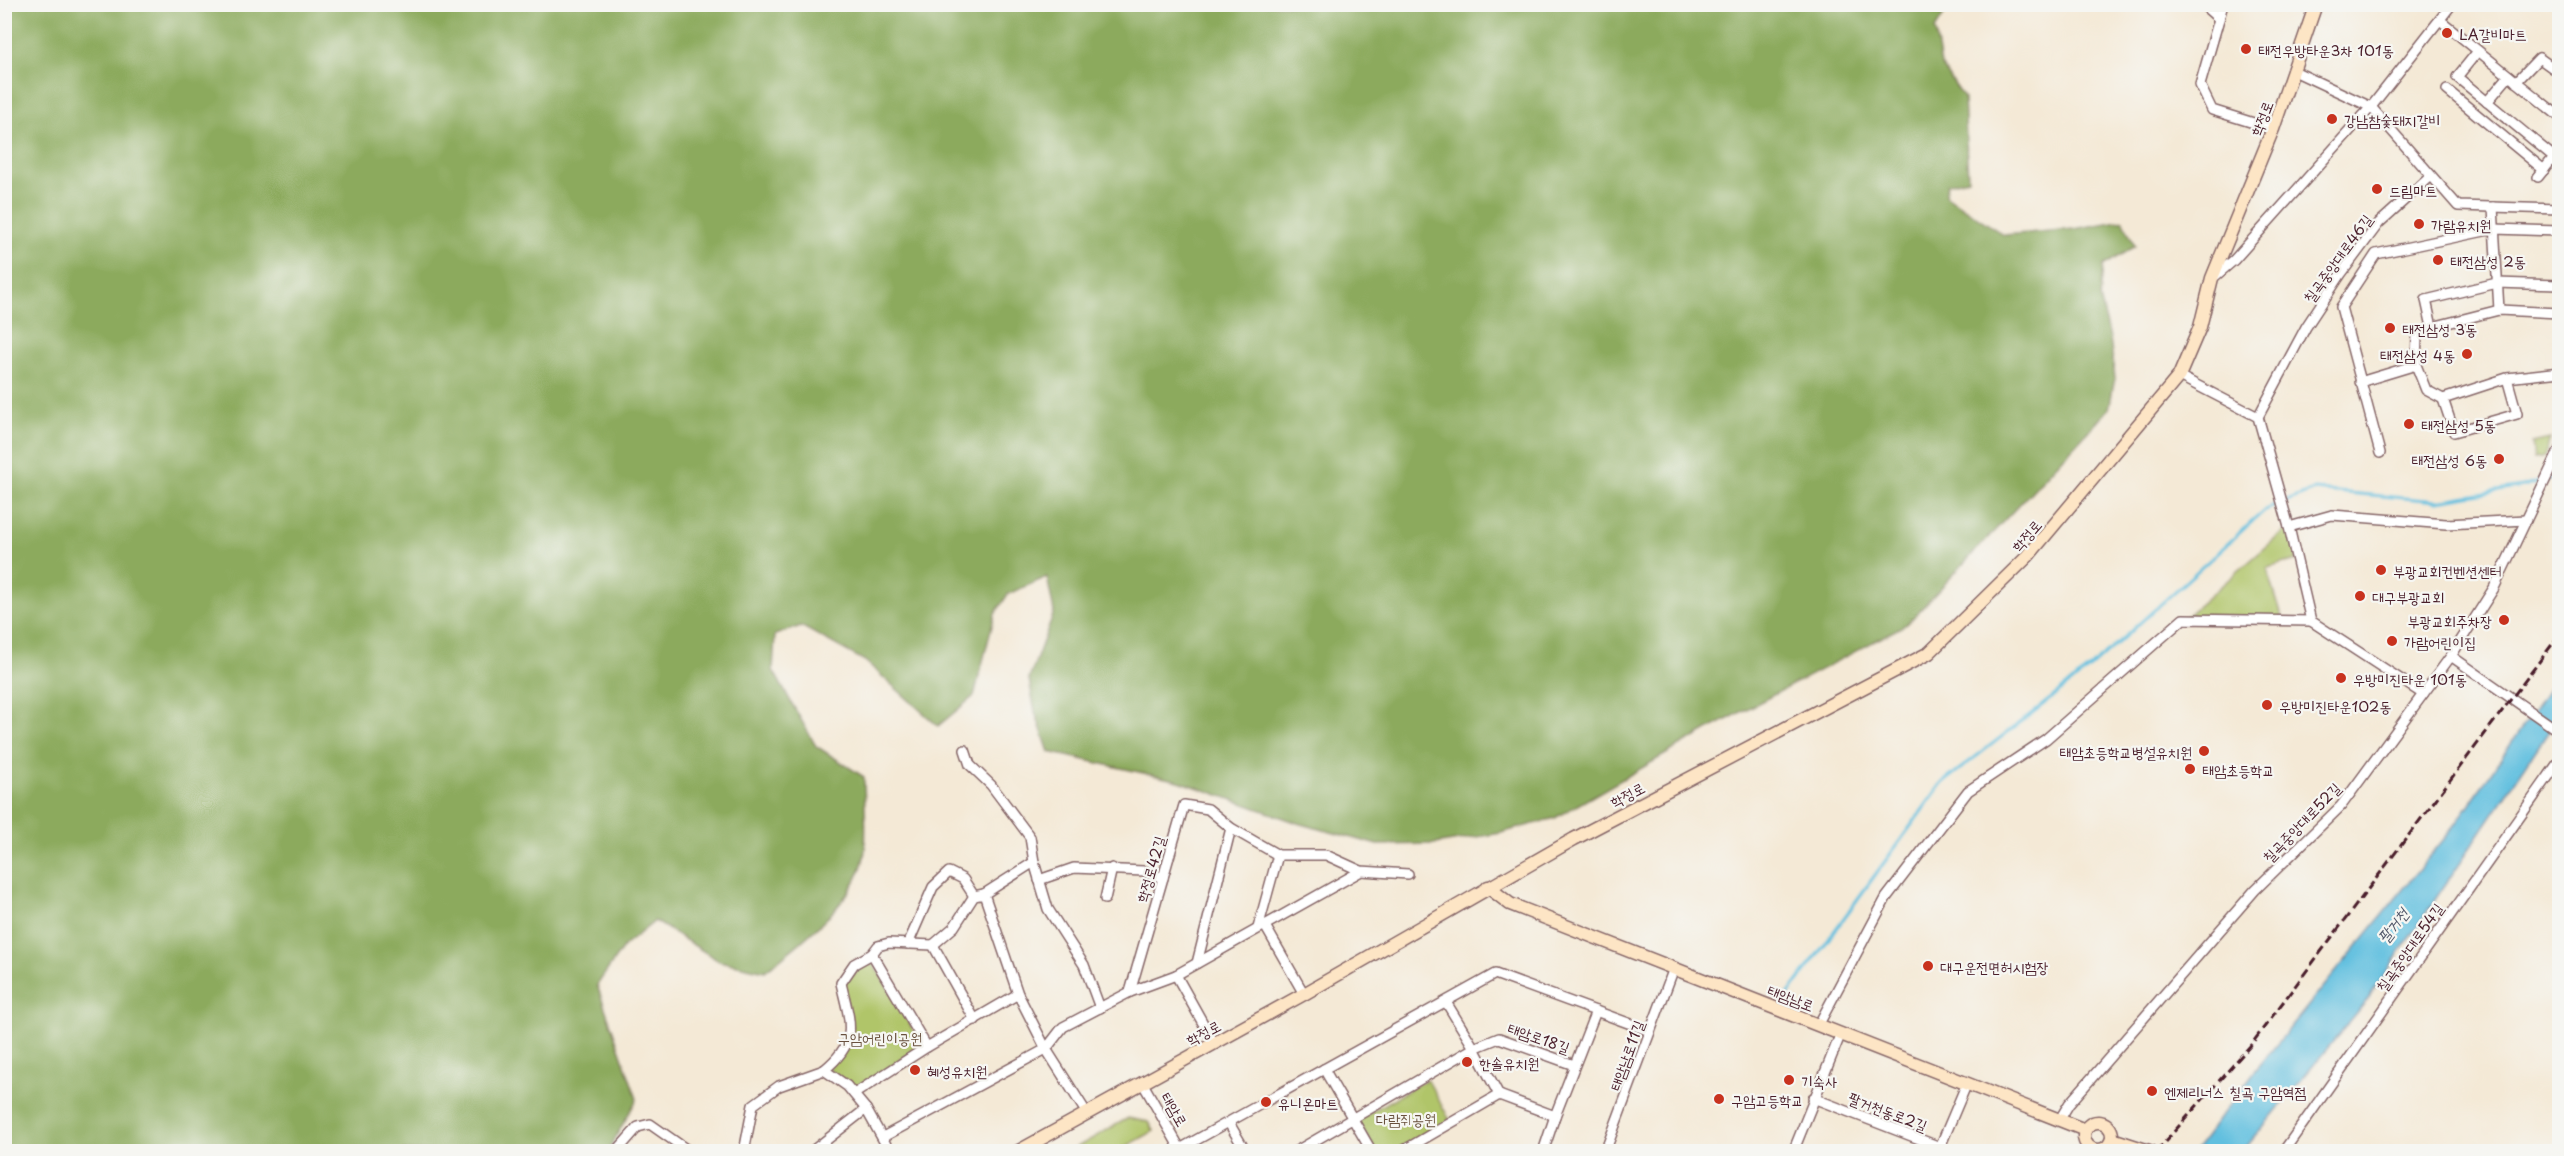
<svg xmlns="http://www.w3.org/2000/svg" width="2564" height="1156" font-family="'Playpen Sans','Poor Story',sans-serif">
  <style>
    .green { fill: #b0c569; stroke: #7d724a; stroke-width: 1.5 }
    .forest { fill: #8caa5d; stroke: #6b6444; stroke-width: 1.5 }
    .water { fill: #61bfdf; stroke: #566f85; stroke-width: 1.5 }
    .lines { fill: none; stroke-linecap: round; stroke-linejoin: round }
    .stream { stroke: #61bfdf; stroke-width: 3 }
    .minor-casing { stroke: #866667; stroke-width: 12 }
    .secondary-casing { stroke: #866667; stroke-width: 15 }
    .primary-casing { stroke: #866667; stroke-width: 16 }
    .minor { stroke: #fff; stroke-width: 9 }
    .secondary { stroke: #fde5c5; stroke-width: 12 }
    .primary { stroke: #fbbe6e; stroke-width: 14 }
    .rail { stroke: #4a1f2b; stroke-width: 3; stroke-dasharray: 9 4.5; stroke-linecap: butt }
    .poi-dot { fill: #c8321e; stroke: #f6f6f2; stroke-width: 2 }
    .labels { text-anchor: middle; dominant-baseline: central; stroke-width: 4.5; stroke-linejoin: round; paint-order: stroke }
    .poi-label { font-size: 15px; fill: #4a1f2b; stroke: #f6f6f2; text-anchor: start }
    .street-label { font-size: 15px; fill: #4a1f2b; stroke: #f6f6f2 }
    .park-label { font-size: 15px; fill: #69513e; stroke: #f6f6f2 }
    .water-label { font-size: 16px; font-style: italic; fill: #52576a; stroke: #f6f6f2 }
  </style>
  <rect width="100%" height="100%" fill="#f6f6f2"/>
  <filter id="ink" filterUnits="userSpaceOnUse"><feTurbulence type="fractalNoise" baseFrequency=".0167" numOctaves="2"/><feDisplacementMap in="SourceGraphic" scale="12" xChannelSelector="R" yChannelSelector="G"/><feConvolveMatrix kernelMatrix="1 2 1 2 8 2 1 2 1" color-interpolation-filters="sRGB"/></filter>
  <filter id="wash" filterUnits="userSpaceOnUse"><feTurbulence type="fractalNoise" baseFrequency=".008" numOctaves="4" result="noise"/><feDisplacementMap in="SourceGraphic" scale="24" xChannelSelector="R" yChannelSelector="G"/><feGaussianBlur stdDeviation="1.35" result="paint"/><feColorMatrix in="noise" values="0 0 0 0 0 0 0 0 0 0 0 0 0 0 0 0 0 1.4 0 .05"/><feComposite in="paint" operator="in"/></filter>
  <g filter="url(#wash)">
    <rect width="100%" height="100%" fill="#f4e9d6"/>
    <g class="green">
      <polygon points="2550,439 2544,457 2534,459 2532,443"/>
      <polygon points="2289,527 2297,560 2267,568 2283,620 2183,619"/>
      <polygon points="870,958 923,1046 855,1089 828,1069 851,1029 843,984"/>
      <polygon points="1427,1079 1450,1120 1394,1151 1377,1152 1357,1120"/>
      <polygon points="1128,1118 1149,1122 1154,1131 1118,1151 1070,1151"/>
    </g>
    <path class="forest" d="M 5,4 L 1950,5 L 1935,29 L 1941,65 L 1964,98 L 1968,179 L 1947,184 L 1945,195 L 2004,235 L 2074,229 L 2123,220 L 2135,246 L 2103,266 L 2100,298 L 2110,338 L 2115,378 L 2109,409 L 1907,624 L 1713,727 L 1555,818 L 1501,833 L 1435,844 L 1378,845 L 1298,823 L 1179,781 L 1049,752 L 1035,712 L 1029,679 L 1054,612 L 1047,577 L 1008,594 L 995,614 L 974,696 L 938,726 L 865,661 L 801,626 L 775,635 L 773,670 L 816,746 L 864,777 C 864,801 868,834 864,857 C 855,903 800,943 765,971 L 719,961 L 655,921 L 624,946 L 597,985 L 637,1099 L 608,1151 L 5,1151 Z"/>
    <polygon class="water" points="2559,674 2559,716 2368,999 2243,1151 2194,1152 2255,1071 2453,828"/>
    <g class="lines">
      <g class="stream">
        <polyline points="2548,479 2560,475"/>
        <polyline points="1785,999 1942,783 2090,668 2265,510 2314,490 2438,501 2522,487 2542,481"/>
      </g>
    </g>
  </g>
  <g filter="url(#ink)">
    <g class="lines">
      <g class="minor-casing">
        <g id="minor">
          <polyline points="2202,4 2219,19 2200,85 2212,110 2273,129"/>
          <polyline points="2219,19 2223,4"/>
          <polyline points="2440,20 2560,117"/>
          <polyline points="2478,51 2457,77 2560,162"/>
          <polyline points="2294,71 2371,107 2458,206 2560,209"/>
          <polyline points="2516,82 2539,58 2560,73"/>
          <polyline points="2447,90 2544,170"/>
          <polyline points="2487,102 2509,76"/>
          <polyline points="2538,177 2554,157"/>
          <polyline points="2493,207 2499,310"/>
          <polyline points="2213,278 2234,260 2371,107 2452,4"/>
          <polyline points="2560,285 2497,283 2426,300 2432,327 2499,310 2560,313"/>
          <polyline points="2432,327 2417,335 2416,365 2426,390 2443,399"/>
          <polyline points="2179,376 2258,417 2289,527 2311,621 2423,694"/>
          <polyline points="2507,378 2517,414 2454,432 2443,399 2507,378 2560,372"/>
          <polyline points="2360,382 2416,365"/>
          <polyline points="2258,417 2306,327 2341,274 2379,223 2430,177"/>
          <polyline points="2380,453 2341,307 2376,254 2494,229 2560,231"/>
          <polyline points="2289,527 2332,515 2446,524 2526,520"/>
          <polyline points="2451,656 2560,732"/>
          <polyline points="965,750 970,765 991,785 1030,837 1034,862"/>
          <polyline points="1039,880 1074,868 1144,871 1163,878"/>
          <polyline points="984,894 1034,862 1048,909 1084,965 1100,1008"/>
          <polyline points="1105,899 1112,868"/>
          <polyline points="1264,924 1304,994"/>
          <polyline points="1258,928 1278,855"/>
          <polyline points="908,944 933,887 949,872 963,879 974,896"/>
          <polyline points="1197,963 1231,828"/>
          <polyline points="1176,975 1214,1043"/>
          <polyline points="1130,992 1184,805 1208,809 1231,828 1278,855 1326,855 1361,871 1408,874"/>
          <polyline points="975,1020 933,945 954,927 974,896 984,894 1018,994"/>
          <polyline points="1819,1024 1886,898 1968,791 2046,739 2183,619 2311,621"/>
          <polyline points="927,1047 872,954 878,946 889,943 933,945"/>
          <polyline points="1324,1069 1372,1152"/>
          <path d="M 824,1070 C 860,1041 850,1023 841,983 L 854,964 L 872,954"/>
          <polyline points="1142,1082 1182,1152"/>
          <polyline points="854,1094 927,1047 1018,994 1046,1049 883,1137"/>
          <polyline points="1499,1095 1474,1048 1499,1038 1574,1065"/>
          <polyline points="1813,1098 1953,1152"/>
          <polyline points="1086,1112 1046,1049 1063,1027 1130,992 1176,975 1361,871"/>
          <polyline points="2060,1119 2069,1104 2255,890 2341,806 2451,656 2494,588 2560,449"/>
          <polyline points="1229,1123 1246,1152"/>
          <polyline points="1940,1147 1967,1083"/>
          <polyline points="1180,1149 1495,974 1650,1031"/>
          <polyline points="616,1152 638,1127 650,1124 690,1152"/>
          <polyline points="744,1152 753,1105 779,1086 824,1070 847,1086 866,1109"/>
          <polyline points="811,1152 866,1109 890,1152"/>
          <polyline points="1295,1152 1474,1048 1446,1002"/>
          <polyline points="1401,1152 1499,1095 1555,1116"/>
          <polyline points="1543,1152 1555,1116 1596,1011"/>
          <polyline points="1605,1152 1674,968"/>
          <polyline points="1793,1152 1841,1033"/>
          <polyline points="2283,1152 2560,760"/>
        </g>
      </g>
      <g class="secondary-casing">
        <g id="secondary">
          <polyline points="1488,887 1510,904 2085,1130"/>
          <circle cx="2098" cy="1136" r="14"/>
          <polyline points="2112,1139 2152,1152"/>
          <polyline points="1017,1152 1304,994 1574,839 1929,653 2028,556 2179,376 2200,327 2212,278 2273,129 2316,4"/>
        </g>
      </g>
      <g class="primary-casing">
        <polyline id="primary" points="2559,1152 2560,1151"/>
      </g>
      <use href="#minor" class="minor"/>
      <use href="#secondary" class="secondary"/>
      <use href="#primary" class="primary"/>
      <polyline class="rail" points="2156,1152 2250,1046 2560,634"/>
    </g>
  </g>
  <g class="poi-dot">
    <circle cx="2447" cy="33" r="6"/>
    <circle cx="2246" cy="49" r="6"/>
    <circle cx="2332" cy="119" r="6"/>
    <circle cx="2377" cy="189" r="6"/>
    <circle cx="2419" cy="224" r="6"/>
    <circle cx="2438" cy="260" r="6"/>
    <circle cx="2390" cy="328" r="6"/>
    <circle cx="2467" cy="354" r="6"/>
    <circle cx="2409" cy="424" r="6"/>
    <circle cx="2499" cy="459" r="6"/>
    <circle cx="2381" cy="570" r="6"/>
    <circle cx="2360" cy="596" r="6"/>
    <circle cx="2504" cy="620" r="6"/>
    <circle cx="2392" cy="641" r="6"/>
    <circle cx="2341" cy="678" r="6"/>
    <circle cx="2267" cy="705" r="6"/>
    <circle cx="2204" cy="751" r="6"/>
    <circle cx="2190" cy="769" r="6"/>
    <circle cx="1928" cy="966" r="6"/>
    <circle cx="1467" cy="1062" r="6"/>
    <circle cx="915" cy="1070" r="6"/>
    <circle cx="1789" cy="1080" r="6"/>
    <circle cx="2152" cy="1091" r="6"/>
    <circle cx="1719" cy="1099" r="6"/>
    <circle cx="1266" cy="1102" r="6"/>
  </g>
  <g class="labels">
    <g class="poi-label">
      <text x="2459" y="33">LA갈비마트</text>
      <text x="2258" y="49">태전우방타운3차 101동</text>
      <text x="2344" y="119">강남참숯돼지갈비</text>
      <text x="2389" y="189">드림마트</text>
      <text x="2431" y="224">가람유치원</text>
      <text x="2450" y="260">태전삼성 2동</text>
      <text x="2402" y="328">태전삼성 3동</text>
      <text x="2455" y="354" text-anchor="end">태전삼성 4동</text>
      <text x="2421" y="424">태전삼성 5동</text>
      <text x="2487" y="459" text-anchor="end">태전삼성 6동</text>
      <text x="2393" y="570">부광교회컨벤션센터</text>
      <text x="2372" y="596">대구부광교회</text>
      <text x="2492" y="620" text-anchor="end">부광교회주차장</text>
      <text x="2404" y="641">가람어린이집</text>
      <text x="2353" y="678">우방미진타운 101동</text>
      <text x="2279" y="705">우방미진타운102동</text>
      <text x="2192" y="751" text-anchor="end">태암초등학교병설유치원</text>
      <text x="2202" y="769">태암초등학교</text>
      <text x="1940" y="966">대구운전면허시험장</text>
      <text x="1479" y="1062">한솔유치원</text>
      <text x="927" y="1070">혜성유치원</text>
      <text x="1801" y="1080">기숙사</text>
      <text x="2164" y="1091">엔제리너스 칠곡 구암역점</text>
      <text x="1731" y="1099">구암고등학교</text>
      <text x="1278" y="1102">유니온마트</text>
    </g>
    <g class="street-label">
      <text transform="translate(2261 118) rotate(-69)">학정로</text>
      <text transform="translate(2337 258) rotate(-54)">칠곡중앙대로46길</text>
      <text transform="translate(2026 535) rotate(-49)">학정로</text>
      <text transform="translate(1627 794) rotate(-28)">학정로</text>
      <text transform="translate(2301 822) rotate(-46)">칠곡중앙대로52길</text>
      <text transform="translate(1150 869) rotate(-74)">학정로42길</text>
      <text transform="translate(2409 947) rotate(-55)">칠곡중앙대로54길</text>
      <text transform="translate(1791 997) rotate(21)">태암남로</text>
      <text transform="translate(1203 1032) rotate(-28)">학정로</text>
      <text transform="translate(1539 1037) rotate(19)">태암로18길</text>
      <text transform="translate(1626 1055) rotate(-70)">태암남로11길</text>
      <text transform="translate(1175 1109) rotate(60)">태암로</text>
      <text transform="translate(1888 1111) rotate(21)">팔거천동로2길</text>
    </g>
    <g class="park-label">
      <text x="880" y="1037">구암어린이공원</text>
      <text x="1406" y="1118">다람쥐공원</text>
    </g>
    <g class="water-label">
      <text transform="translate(2392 925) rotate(-52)">팔거천</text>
    </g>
  </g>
  <rect width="2564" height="1156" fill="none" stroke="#f6f6f2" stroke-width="24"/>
</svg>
